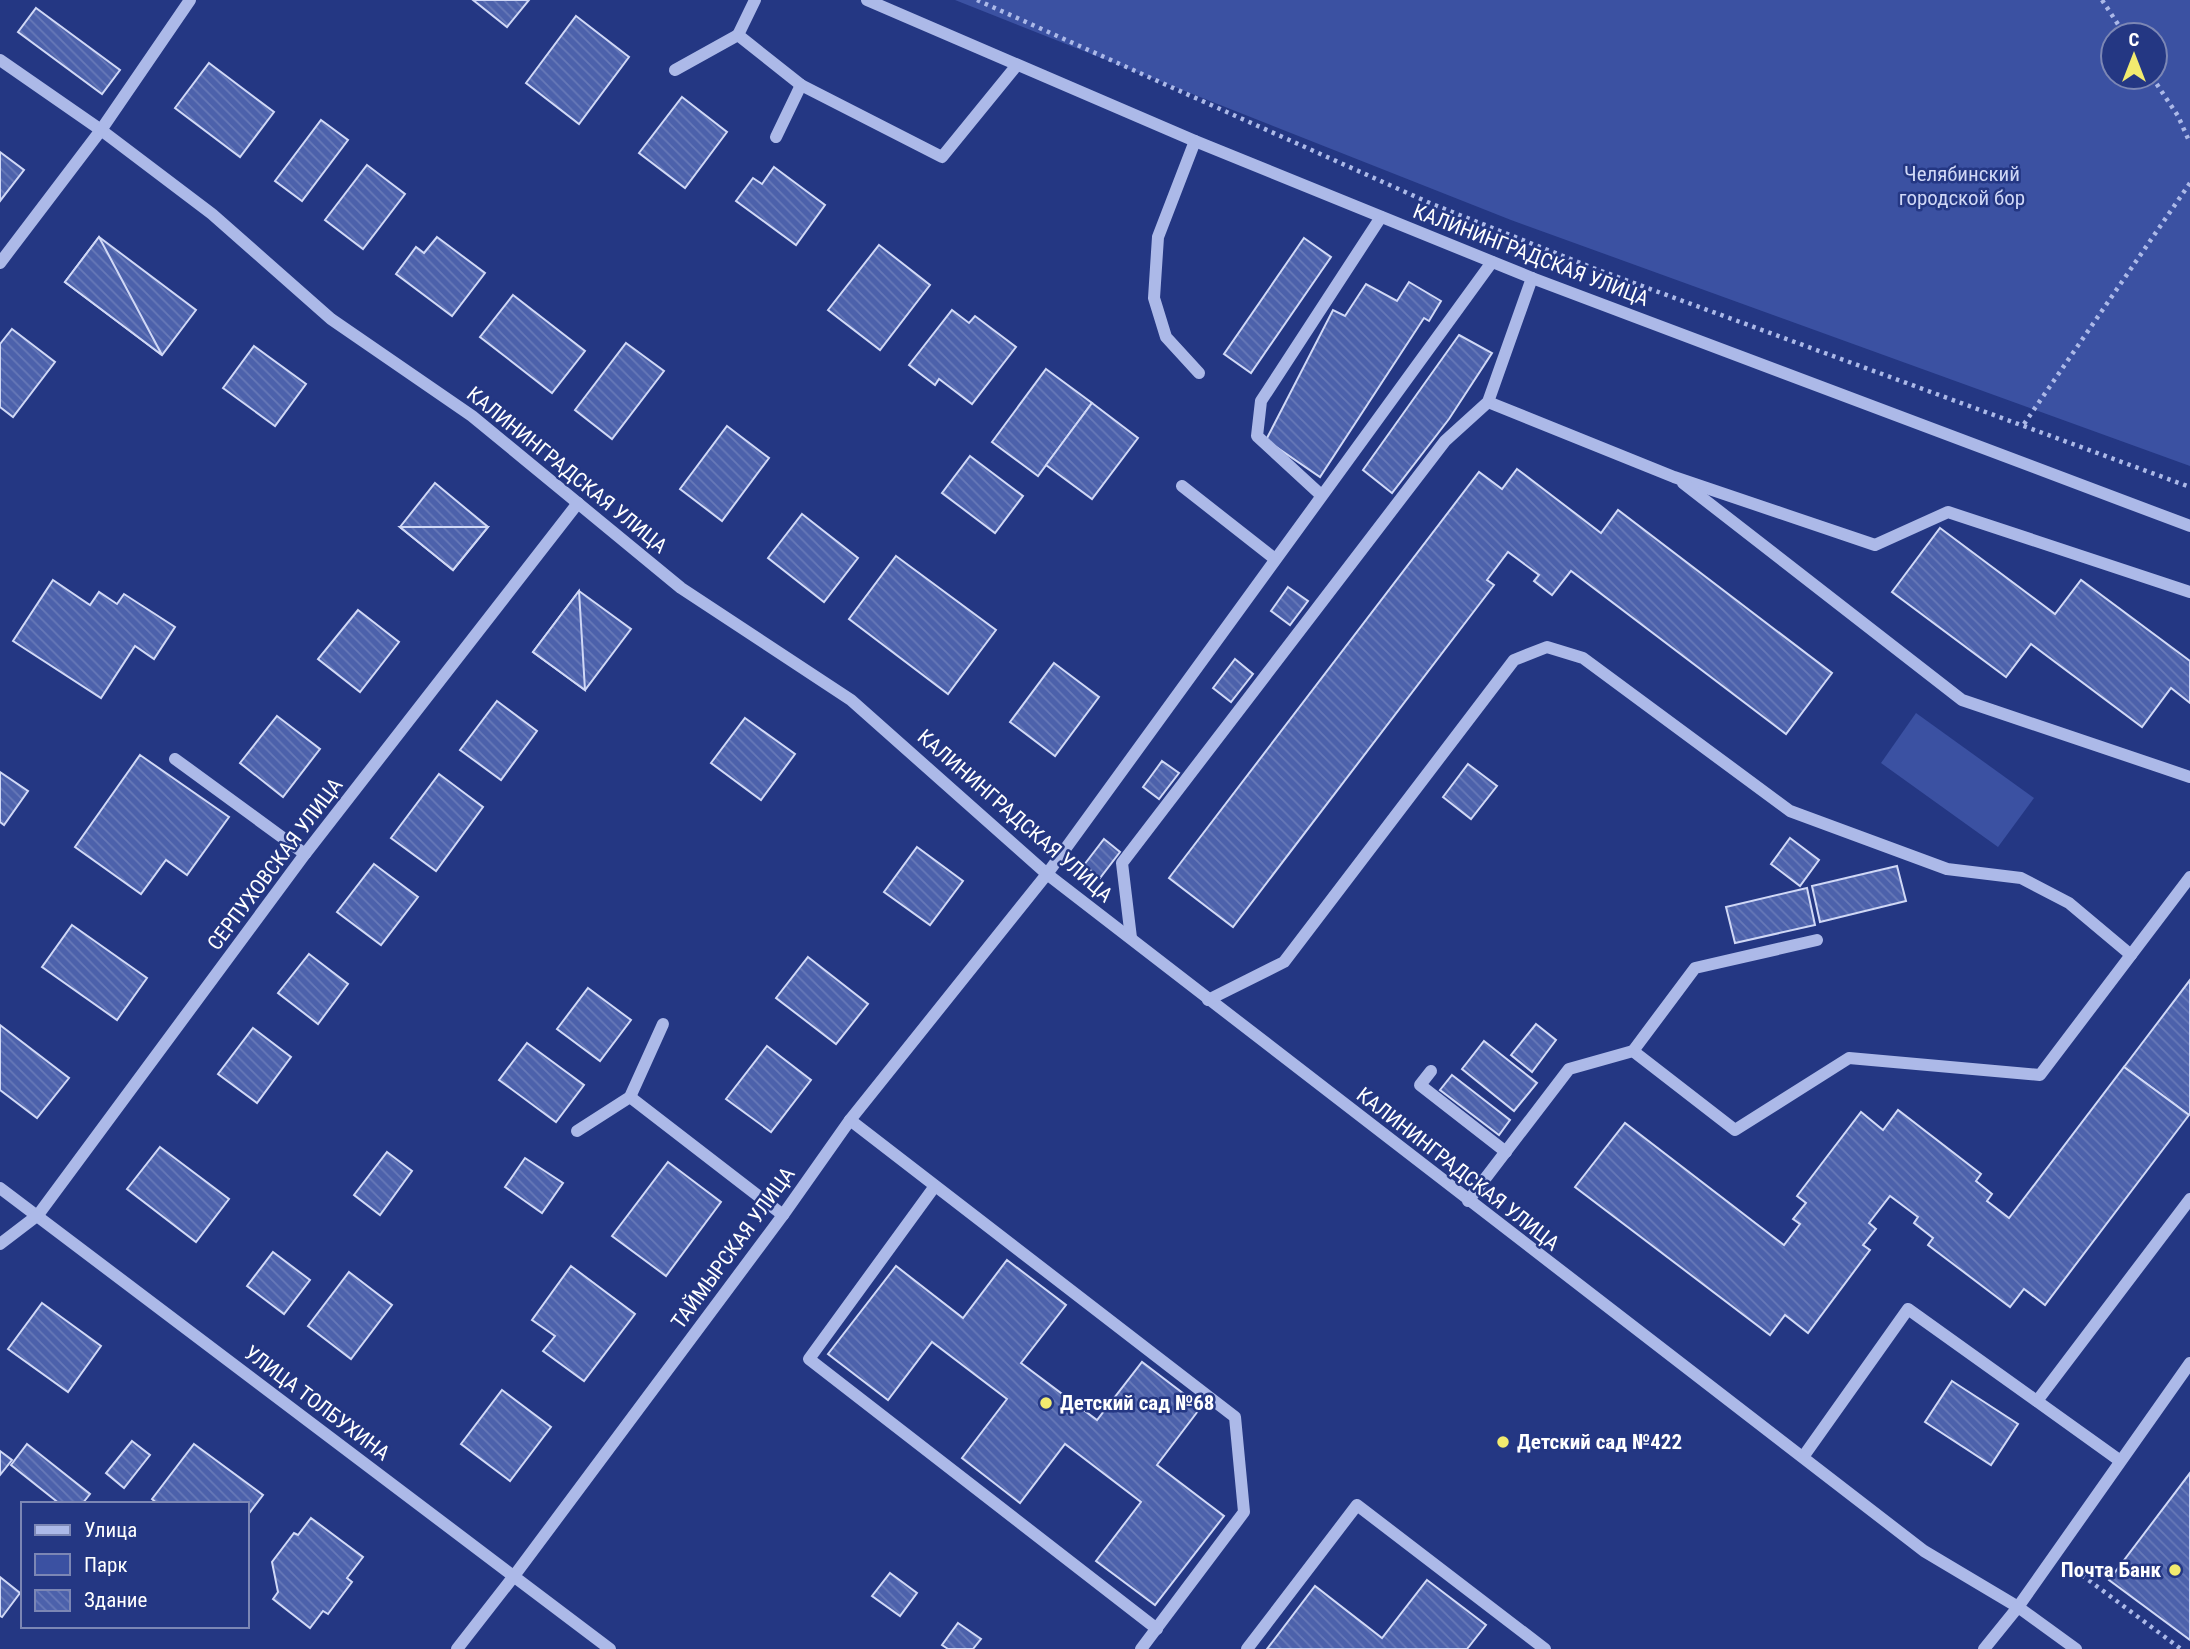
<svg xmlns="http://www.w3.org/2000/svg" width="2190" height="1649" font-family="'Roboto Condensed',sans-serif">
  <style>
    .park { fill: #3b51a2; fill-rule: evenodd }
    .building { fill: url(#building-back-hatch); stroke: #d0d8f6; stroke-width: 2 }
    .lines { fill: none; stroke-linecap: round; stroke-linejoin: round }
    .path { stroke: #acb9e8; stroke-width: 4.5; stroke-dasharray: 3.5 5; stroke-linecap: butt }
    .minor { stroke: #acb9e8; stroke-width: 12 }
    .poi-dot { fill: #f2eb6f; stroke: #243783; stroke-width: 2.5 }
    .labels { text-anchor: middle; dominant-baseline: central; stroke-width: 5; stroke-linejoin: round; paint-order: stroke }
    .park-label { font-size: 21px; fill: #d0d8f6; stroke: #243783 }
    .street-label { font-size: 21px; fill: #fff; stroke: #243783 }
    .poi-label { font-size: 21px; font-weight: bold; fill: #fff; stroke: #243783; text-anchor: start }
  </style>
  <defs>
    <pattern id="building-back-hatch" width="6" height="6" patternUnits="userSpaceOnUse" patternTransform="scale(1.75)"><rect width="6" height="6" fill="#4c61ab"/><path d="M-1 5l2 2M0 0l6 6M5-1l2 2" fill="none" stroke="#6779b8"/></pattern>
  </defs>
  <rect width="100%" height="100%" fill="#243783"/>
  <g class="park">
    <path d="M 955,0 L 2190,0 L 2190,466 L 1511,220 ZM 2113,35 L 2155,35 L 2155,77 L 2113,77 Z"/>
    <polygon points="1916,713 2034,798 1998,847 1881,763"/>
  </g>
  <g class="building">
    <polygon points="473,0 529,0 507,27"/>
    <polygon points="36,8 120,70 102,94 18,32"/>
    <polygon points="576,16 629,57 579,124 526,83"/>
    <polygon points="209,63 274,112 240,157 175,108"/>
    <polygon points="682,97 727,132 685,188 639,153"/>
    <polygon points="321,120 348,140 302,201 275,181"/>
    <polygon points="0,152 24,170 0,201"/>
    <polygon points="367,165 405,194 363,249 325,220"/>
    <polygon points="774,167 825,205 796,245 736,201 753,178 762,184"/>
    <polygon points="99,237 196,310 162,355 65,282"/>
    <polygon points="99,237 162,355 65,282"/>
    <polygon points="437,237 485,273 452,316 396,274 416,247 424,253"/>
    <polygon points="1304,238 1331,257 1251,373 1224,354"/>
    <polygon points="879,245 930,285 880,350 828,310"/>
    <polygon points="1409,282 1441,301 1429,321 1424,318 1320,477 1266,440 1333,310 1345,316 1366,284 1397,301"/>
    <polygon points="513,295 585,351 552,393 480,337"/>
    <polygon points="952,310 969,323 975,316 1016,347 972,404 939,379 935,385 909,365"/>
    <polygon points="12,329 55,362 13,417 0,407 0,344"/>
    <polygon points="1459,335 1492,353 1449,419 1392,493 1363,470"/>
    <polygon points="626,343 664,371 612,439 575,410"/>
    <polygon points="254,346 306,384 275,426 223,388"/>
    <polygon points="1046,369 1092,403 1038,476 992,442"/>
    <polygon points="1092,403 1138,438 1092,499 1046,465"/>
    <polygon points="727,426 769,458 722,521 680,489"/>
    <polygon points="970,456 1023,496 995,533 942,493"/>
    <polygon points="1517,469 1601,533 1618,510 1832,673 1786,734 1571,571 1552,595 1534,581 1539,575 1508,552 1487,580 1494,585 1233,927 1169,878 1479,472 1502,489"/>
    <polygon points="435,483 488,527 453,570 400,527"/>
    <polygon points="802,514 858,558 824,602 768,558"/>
    <polygon points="400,527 488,527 453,570"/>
    <polygon points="1940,528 2055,614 2081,580 2190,661 2190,703 2171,688 2142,727 2031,644 2006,677 1892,592"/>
    <polygon points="896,556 996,630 948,694 849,619"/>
    <polygon points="53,580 90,605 99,592 117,604 124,594 175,627 154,659 135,646 101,698 13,641"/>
    <polygon points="1288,587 1308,601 1290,625 1271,611"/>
    <polygon points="579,591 631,629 585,690 533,652"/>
    <polygon points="579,591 585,690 533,652"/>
    <polygon points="358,610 399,642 360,692 318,659"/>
    <polygon points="1235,659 1253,674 1231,702 1213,688"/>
    <polygon points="1054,663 1099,697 1055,756 1010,722"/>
    <polygon points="497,701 537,731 501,780 460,750"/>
    <polygon points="277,716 320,749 283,797 240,763"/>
    <polygon points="745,718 795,754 761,800 711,763"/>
    <polygon points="140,755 229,817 187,875 166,860 141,894 75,847"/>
    <polygon points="1162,761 1179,773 1159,799 1143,787"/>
    <polygon points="1468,764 1497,786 1471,819 1443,797"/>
    <polygon points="0,772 28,791 4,825 0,822"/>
    <polygon points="439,774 483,807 436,871 391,838"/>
    <polygon points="1790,838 1819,860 1800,886 1771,864"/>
    <polygon points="1104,839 1120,852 1100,878 1084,865"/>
    <polygon points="917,847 963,881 930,925 884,892"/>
    <polygon points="374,864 418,897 381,945 337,912"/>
    <polygon points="1897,866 1906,901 1820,922 1812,886"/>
    <polygon points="1807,888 1815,925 1735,943 1726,907"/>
    <polygon points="72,925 147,978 117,1020 42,967"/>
    <polygon points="309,954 348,984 318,1024 278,993"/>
    <polygon points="808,957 868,1004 836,1044 776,998"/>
    <polygon points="2190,980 2190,1114 2189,1115 2124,1067"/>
    <polygon points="588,988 631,1020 600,1061 557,1029"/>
    <polygon points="1536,1024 1556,1040 1532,1072 1511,1055"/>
    <polygon points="0,1025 69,1078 37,1118 0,1090"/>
    <polygon points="253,1028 291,1057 257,1103 218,1074"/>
    <polygon points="1484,1041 1537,1083 1514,1111 1462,1069"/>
    <polygon points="527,1043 584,1085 556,1122 499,1080"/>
    <polygon points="767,1046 811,1080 771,1132 726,1099"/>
    <polygon points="2124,1067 2189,1115 2045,1305 2024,1289 2010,1307 1928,1245 1933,1238 1914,1223 1918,1217 1890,1196 1869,1223 1876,1229 1863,1245 1870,1250 1808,1333 1785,1315 1770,1335 1575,1187 1625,1123 1784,1245 1800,1224 1793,1219 1806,1203 1797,1196 1861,1112 1883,1130 1898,1110 1981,1174 1976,1181 1992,1194 1987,1201 2009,1218"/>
    <polygon points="1452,1075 1510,1120 1499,1135 1440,1090"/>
    <polygon points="160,1147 229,1199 196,1242 127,1189"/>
    <polygon points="387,1152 412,1171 380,1215 354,1195"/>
    <polygon points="525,1158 563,1183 542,1213 505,1187"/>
    <polygon points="668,1162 721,1202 666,1276 612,1236"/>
    <polygon points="273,1252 310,1280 284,1314 247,1286"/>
    <polygon points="1007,1260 1066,1305 1021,1363 1097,1420 1142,1362 1201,1407 1157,1465 1224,1516 1155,1605 1096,1561 1141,1502 1065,1444 1020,1503 962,1458 1007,1399 932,1342 888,1400 828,1354 896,1266 963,1318"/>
    <polygon points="571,1266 635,1314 584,1381 543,1351 555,1336 532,1320"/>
    <polygon points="349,1272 392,1305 351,1359 308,1326"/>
    <polygon points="42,1303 101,1346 68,1392 8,1349"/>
    <polygon points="1952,1381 2018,1424 1991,1465 1925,1422"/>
    <polygon points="502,1390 551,1427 510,1481 461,1444"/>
    <polygon points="132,1441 150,1455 124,1488 106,1473"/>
    <polygon points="27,1444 90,1494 82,1504 60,1504 11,1465"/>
    <polygon points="194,1444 263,1495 247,1516 247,1504 158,1504 152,1499"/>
    <polygon points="0,1451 12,1460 0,1475"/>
    <polygon points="2190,1473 2190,1640 2109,1580"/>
    <polygon points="311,1518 363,1557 347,1578 352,1582 328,1614 323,1611 310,1628 273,1599 278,1592 272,1562 294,1533 298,1535"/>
    <polygon points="890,1573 917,1593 900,1616 872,1596"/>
    <polygon points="0,1577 20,1593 2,1617 0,1616"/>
    <polygon points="1427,1580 1486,1625 1467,1649 1267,1649 1315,1586 1382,1638"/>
    <polygon points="958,1623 981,1639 973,1649 948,1649 942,1645"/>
  </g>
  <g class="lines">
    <g class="path">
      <polyline points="977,0 1432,204 1593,268 2190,487"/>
      <polyline points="2102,0 2125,35"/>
      <polyline points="2152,77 2178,116 2190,143"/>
      <polyline points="2024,424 2190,183"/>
      <polyline points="2075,1570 2181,1649"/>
    </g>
    <g class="minor">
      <polyline points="755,0 738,35 801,85 942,157 1017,65"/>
      <polyline points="867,0 1195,141 1532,278 2190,526"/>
      <polyline points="0,60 101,130 212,214 331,319 472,416 681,588 851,700 1047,874 1924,1551 2018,1607 2076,1649"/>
      <polyline points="675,70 738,35"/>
      <polyline points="776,137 801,85"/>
      <polyline points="1195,141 1158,237 1154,298 1166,337 1199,373"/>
      <polyline points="0,263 101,130 190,0"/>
      <polyline points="1488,402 1674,477 1875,545 1948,512 2190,592"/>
      <polyline points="1683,483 1962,700 2190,777"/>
      <polyline points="1182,486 1275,559"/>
      <polyline points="1321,495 1257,436 1261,401 1381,217"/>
      <polyline points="175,759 305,854"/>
      <polyline points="1131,938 1122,863 1445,441 1488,402 1532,278"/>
      <polyline points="1208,1000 1284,962 1514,660 1547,647 1583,658 1790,811 1947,869 2021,878 2069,903 2131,955"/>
      <polyline points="1633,1051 1695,968 1817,940"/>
      <polyline points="1431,1071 1420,1085 1506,1152"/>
      <polyline points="630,1097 783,1215"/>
      <polyline points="850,1120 1235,1417 1244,1512 1141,1649"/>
      <polyline points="577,1131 630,1097 663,1024"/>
      <polyline points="935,1186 809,1359 1157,1629"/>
      <polyline points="0,1188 610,1649"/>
      <polyline points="1468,1201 1569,1069 1633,1051 1735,1130 1849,1058 2040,1075 2190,877"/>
      <polyline points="0,1244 38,1215 305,854 578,503"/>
      <polyline points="2037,1401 2190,1199"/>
      <polyline points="1803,1457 1908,1309 2119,1460"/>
      <polyline points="457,1649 514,1576 783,1215 850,1120 1047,874 1492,262"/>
      <polyline points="1247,1649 1357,1505 1545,1649"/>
      <polyline points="1984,1649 2018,1607 2190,1363"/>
    </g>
  </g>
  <g class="poi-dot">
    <circle cx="1046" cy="1403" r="7"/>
    <circle cx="1503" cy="1442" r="7"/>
    <circle cx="2175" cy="1570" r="7"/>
  </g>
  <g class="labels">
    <g class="park-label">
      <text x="1962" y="174">Челябинский<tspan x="1962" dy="24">городской бор</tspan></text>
    </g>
    <g class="street-label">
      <text transform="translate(1531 255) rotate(21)">КАЛИНИНГРАДСКАЯ УЛИЦА</text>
      <text transform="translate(567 470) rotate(39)">КАЛИНИНГРАДСКАЯ УЛИЦА</text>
      <text transform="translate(1015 816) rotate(41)">КАЛИНИНГРАДСКАЯ УЛИЦА</text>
      <text transform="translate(275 864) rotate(-53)">СЕРПУХОВСКАЯ УЛИЦА</text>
      <text transform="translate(1458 1169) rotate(38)">КАЛИНИНГРАДСКАЯ УЛИЦА</text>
      <text transform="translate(733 1248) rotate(-54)">ТАЙМЫРСКАЯ УЛИЦА</text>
      <text transform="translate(317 1403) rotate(37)">УЛИЦА ТОЛБУХИНА</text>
    </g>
    <g class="poi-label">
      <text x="1060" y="1403">Детский сад №68</text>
      <text x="1517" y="1442">Детский сад №422</text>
      <text x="2161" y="1570" text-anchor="end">Почта Банк</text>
    </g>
  </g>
  <rect x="21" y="1502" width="228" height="126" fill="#243783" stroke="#7c87b5" stroke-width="2"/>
  <rect x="35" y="1525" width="35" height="10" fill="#acb9e8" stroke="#7c87b5" stroke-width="2"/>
  <text x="84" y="1537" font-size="21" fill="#ffffff">Улица</text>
  <rect x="35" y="1554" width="35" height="21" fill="#3b51a2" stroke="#7c87b5" stroke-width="2"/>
  <text x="84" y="1572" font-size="21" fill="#ffffff">Парк</text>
  <rect x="35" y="1590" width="35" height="21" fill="url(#building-back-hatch)" stroke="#7c87b5" stroke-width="2"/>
  <text x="84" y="1607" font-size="21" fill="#ffffff">Здание</text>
  <g transform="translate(2134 56)"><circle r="33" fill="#243783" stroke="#7c87b5" stroke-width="2"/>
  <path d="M0-5L12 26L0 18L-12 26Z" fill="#f2eb6f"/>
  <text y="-10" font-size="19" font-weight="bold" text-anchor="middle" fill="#ffffff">С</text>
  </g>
</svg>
